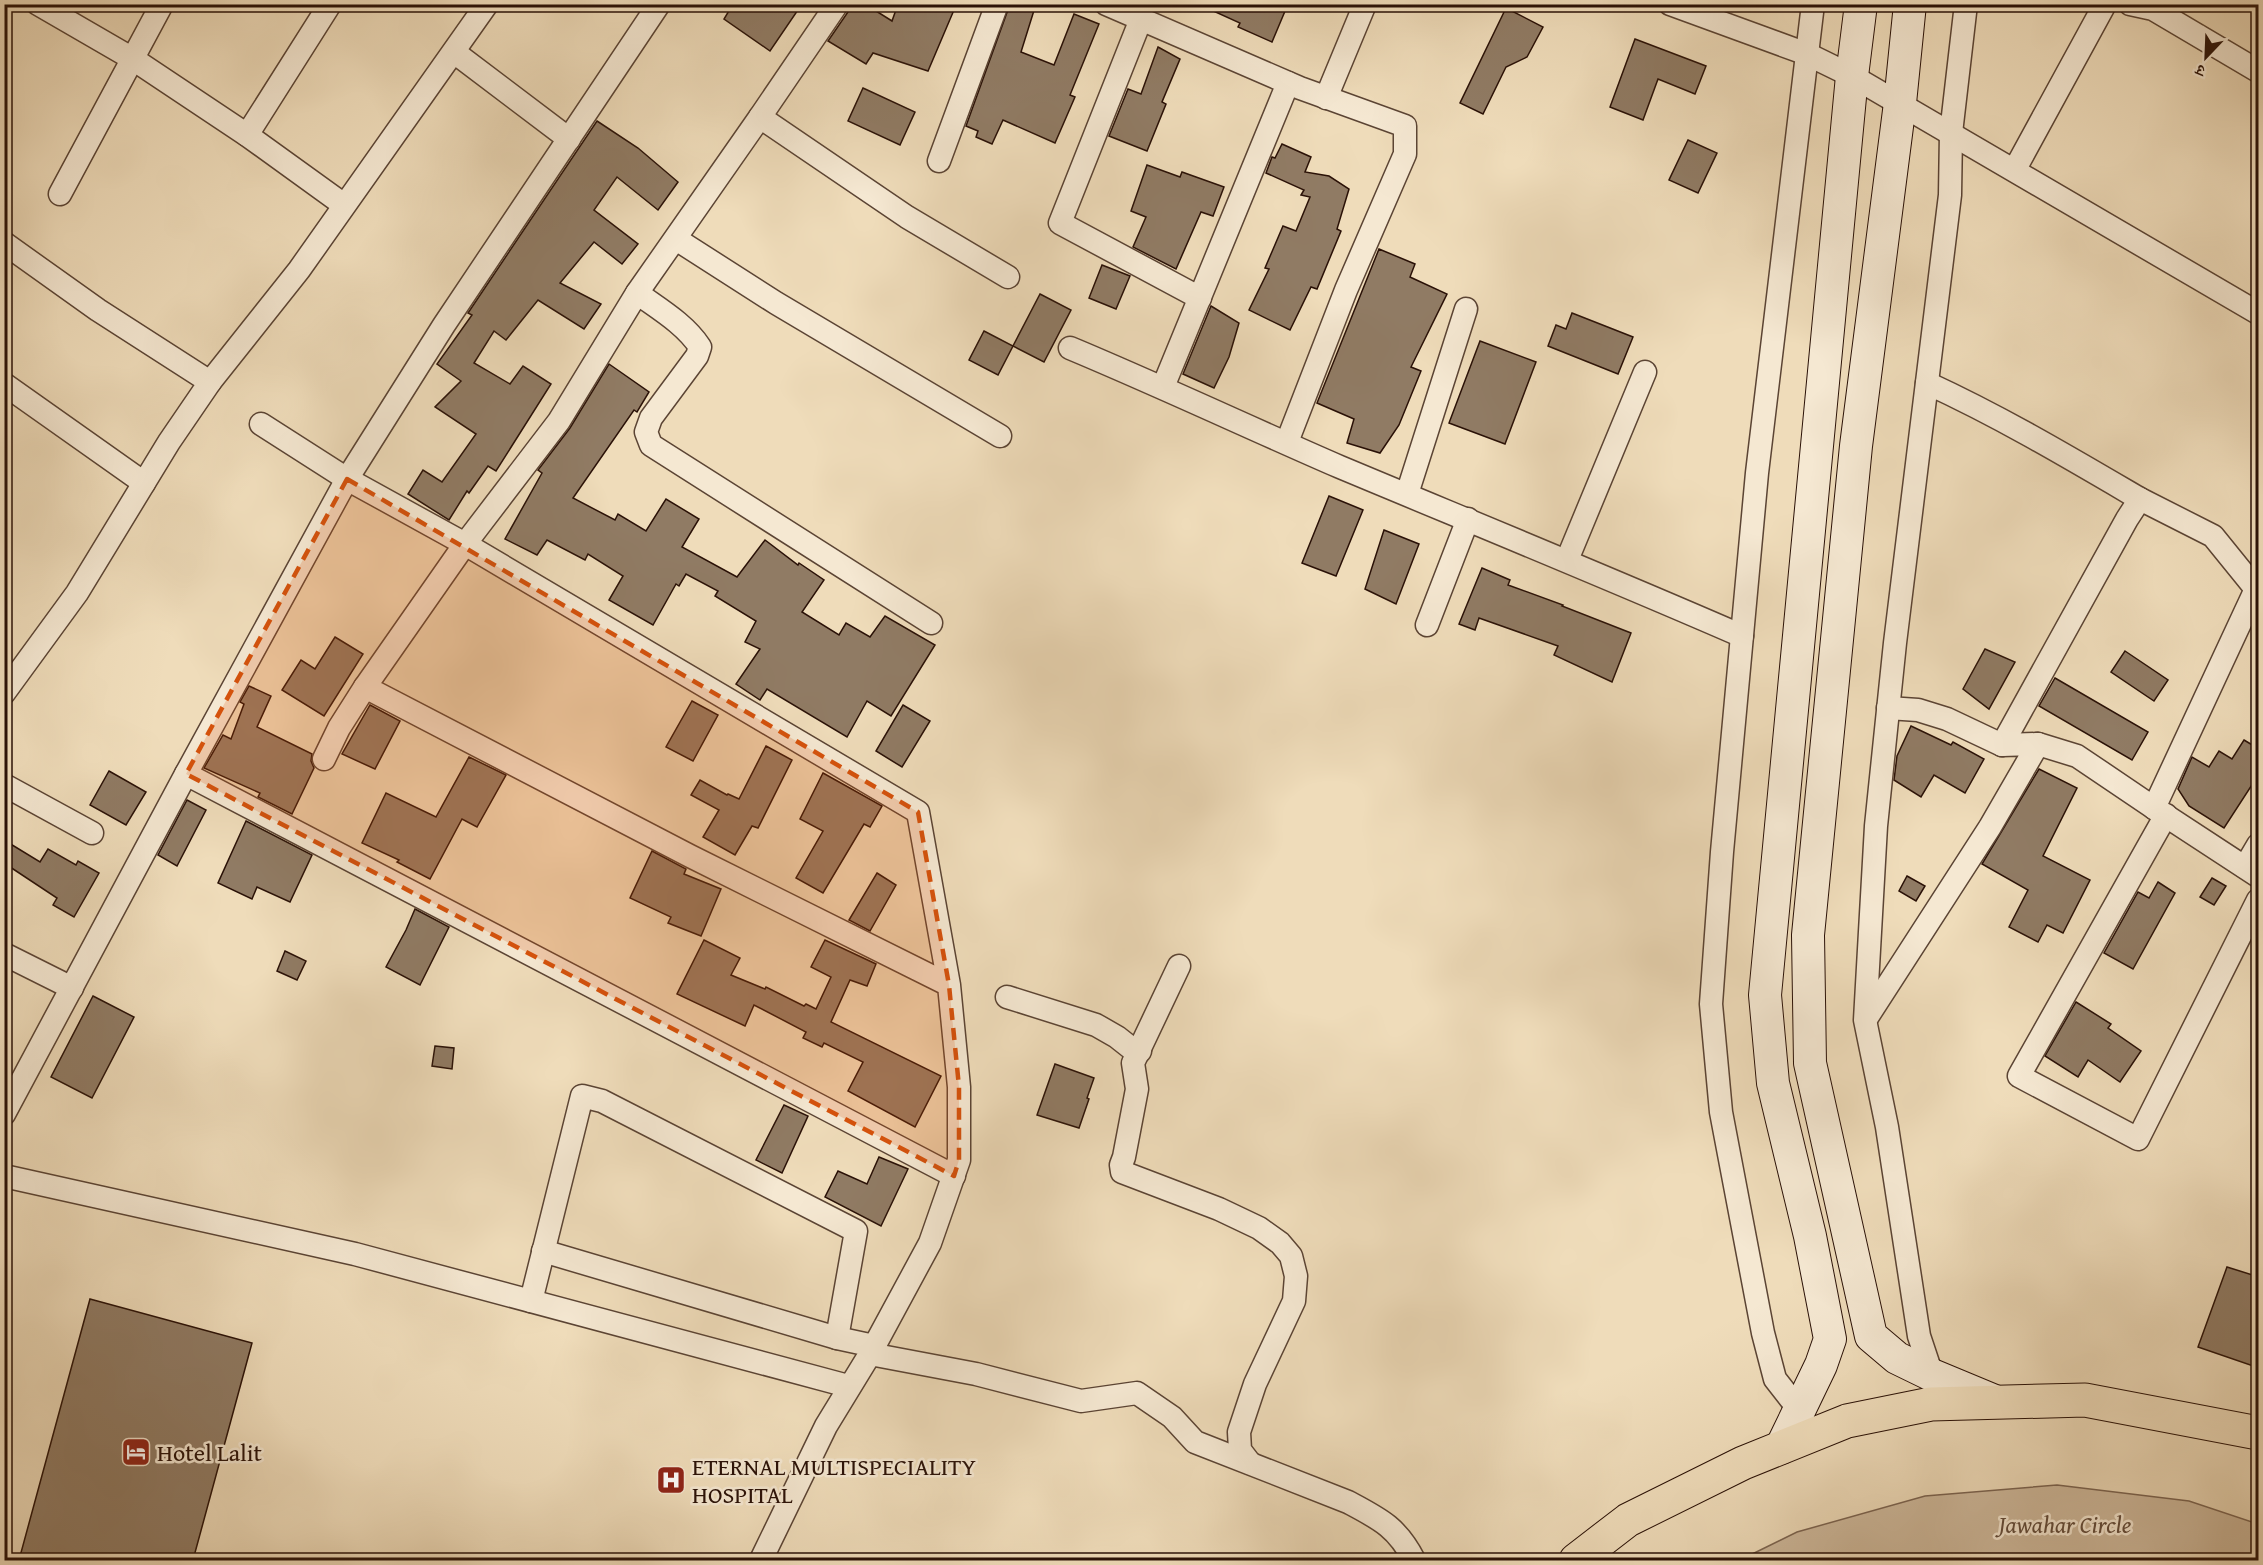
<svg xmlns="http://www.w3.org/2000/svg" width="2263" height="1565" font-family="'Gentium Book Plus','Noto Serif Devanagari',serif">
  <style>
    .green { fill: #ceb99c; stroke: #7c6552; stroke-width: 1.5 }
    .building { fill: #907b64; stroke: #2a1107; stroke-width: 1.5 }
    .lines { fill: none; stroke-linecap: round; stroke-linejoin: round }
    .street-casing { stroke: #5b4434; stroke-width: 25 }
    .secondary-casing { stroke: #2a1107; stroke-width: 34 }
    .primary-casing { stroke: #2a1107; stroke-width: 35 }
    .street { stroke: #f5e8d2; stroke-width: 22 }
    .secondary { stroke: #f5e8d2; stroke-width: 32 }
    .primary { stroke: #efdcba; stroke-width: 33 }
    .marked { fill: #d5520c; fill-opacity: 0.2; stroke: #d5520c; stroke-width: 4.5; stroke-dasharray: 12 8; stroke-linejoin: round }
    .labels { text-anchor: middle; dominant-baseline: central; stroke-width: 5; stroke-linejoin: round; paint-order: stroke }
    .poi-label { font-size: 24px; fill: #2a1107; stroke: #f5e8d2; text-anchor: start }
    .park-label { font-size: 24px; font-style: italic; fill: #634c3b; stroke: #f5e8d2 }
  </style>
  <rect width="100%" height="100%" fill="#efdcba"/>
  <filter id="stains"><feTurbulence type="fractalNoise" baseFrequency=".00333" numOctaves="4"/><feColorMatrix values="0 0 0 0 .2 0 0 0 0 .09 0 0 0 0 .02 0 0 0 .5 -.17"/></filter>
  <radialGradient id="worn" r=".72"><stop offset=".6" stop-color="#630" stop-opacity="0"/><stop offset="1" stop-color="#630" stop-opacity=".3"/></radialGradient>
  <polygon class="green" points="2057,1485 2189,1501 2258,1524 2258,1560 1740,1560 1797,1532 1925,1496"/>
  <g class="building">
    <polygon points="733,4 802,4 770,51 724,19"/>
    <polygon points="850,4 865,4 892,21 898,4 941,4 954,10 928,71 873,53 866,64 828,41 848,12"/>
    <polygon points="1010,4 1036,4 1021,52 1054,65 1074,14 1099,24 1070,95 1075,97 1055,143 1003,120 992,144 976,137 978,131 966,126"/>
    <polygon points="1198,4 1288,4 1272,42 1238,27 1240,23"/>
    <polygon points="1506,8 1543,27 1527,57 1506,67 1483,114 1460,103"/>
    <polygon points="1635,39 1706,66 1695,94 1658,79 1643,120 1610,107"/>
    <polygon points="1158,47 1180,59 1162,102 1166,104 1147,151 1109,136 1128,89 1141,94"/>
    <polygon points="863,88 915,112 900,145 848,121"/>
    <polygon points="597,121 638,148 678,182 658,210 617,177 594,210 638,244 622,264 594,242 560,283 601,304 584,329 538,300 506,340 494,331 474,363 510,384 523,366 551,384 496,471 488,466 469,493 467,491 449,520 408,494 423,470 442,482 476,434 435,407 461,381 437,364 472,315 468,313"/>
    <polygon points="1688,140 1717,153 1698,193 1669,180"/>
    <polygon points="1282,144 1311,157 1305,172 1329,176 1349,189 1337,229 1341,231 1317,289 1311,287 1290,330 1249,310 1269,269 1265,268 1283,226 1296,231 1310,197 1301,195 1304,190 1266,173 1272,157 1275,158"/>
    <polygon points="1147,165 1180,177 1182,172 1224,187 1213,216 1201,212 1176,269 1133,247 1146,217 1131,211"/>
    <polygon points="1379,249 1415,264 1410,277 1447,294 1411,367 1421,371 1399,425 1380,453 1347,443 1354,419 1317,403"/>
    <polygon points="1102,265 1130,276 1116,309 1089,298"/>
    <polygon points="1040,294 1071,310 1044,362 1013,346"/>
    <polygon points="1211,306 1239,323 1229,357 1214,388 1183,374"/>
    <polygon points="1572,313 1633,337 1618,374 1548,346 1556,325 1566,329"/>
    <polygon points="984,331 1013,346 998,375 969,360"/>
    <polygon points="1480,341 1536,362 1505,444 1449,423"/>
    <polygon points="609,364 649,392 637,412 634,410 573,498 615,520 618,514 646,531 666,499 699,519 682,547 737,577 765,540 798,565 799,563 824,580 802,612 839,635 846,623 870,637 885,616 935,645 891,716 867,701 847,737 767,689 760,700 736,684 760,649 745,642 756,621 715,596 718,591 686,574 679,586 676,584 653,625 609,600 623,576 588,554 585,560 547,540 537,555 505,539 542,473 538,470 570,428"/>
    <polygon points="1329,496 1363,510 1336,576 1302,563"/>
    <polygon points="1384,530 1419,544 1396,604 1365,589"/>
    <polygon points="1482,568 1510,580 1508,585 1563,605 1562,606 1631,633 1612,682 1554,655 1558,646 1479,618 1475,630 1459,624"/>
    <polygon points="335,637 363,654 324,716 282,690 301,660 315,669"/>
    <polygon points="1985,649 2015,662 1989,709 1963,689"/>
    <polygon points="2125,651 2168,680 2154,701 2111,672"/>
    <polygon points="2055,678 2148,732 2132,760 2039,706"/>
    <polygon points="249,686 271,696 257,727 312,754 311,761 314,768 292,814 258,797 260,793 204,768 223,735 231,739 244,704 240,702"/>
    <polygon points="692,701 718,715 693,761 666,747"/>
    <polygon points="370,705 400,721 375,769 342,754"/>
    <polygon points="903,705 930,721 902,767 876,751"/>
    <polygon points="1911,726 1951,745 1953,742 1984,759 1965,793 1934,775 1921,797 1894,780 1897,756"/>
    <polygon points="2244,740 2259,749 2259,774 2224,828 2189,806 2178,789 2192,757 2209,767 2219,751 2232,759"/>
    <polygon points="766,746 792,760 758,828 752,826 735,855 703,837 719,810 691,795 700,780 727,795 728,794 739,799"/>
    <polygon points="469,757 506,775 477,827 462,819 430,879 397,862 399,860 362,843 386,793 436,817"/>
    <polygon points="2039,769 2077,788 2043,856 2090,880 2063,933 2047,925 2038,942 2009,927 2028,890 1982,864"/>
    <polygon points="109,771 146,792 126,825 90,805"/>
    <polygon points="823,773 882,806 870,827 864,824 823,893 796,878 823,831 800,819"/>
    <polygon points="187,800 206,810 177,866 158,855"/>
    <polygon points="246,821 312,855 290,902 257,887 252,899 218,883"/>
    <polygon points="4,840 40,862 48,849 76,865 78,861 99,873 74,917 53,905 57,898 4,863"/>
    <polygon points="652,851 686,869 684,874 721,889 701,936 668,923 671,917 630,898"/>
    <polygon points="877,873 896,885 870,931 849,920"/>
    <polygon points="1907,876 1925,886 1916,901 1899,891"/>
    <polygon points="2212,878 2226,886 2214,905 2200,897"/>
    <polygon points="2158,882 2175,893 2133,969 2104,953 2138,892 2149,898"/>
    <polygon points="415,909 449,927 420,985 386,967 406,930"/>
    <polygon points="704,940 740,958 731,975 765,989 766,987 804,1006 806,1004 816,1009 831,977 811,967 825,940 876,964 867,986 850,980 831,1022 941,1076 915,1127 848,1091 863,1062 824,1043 822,1047 803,1038 806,1032 754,1005 745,1026 677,994"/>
    <polygon points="285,951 306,961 297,980 277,971"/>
    <polygon points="93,996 134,1017 92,1098 51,1077"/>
    <polygon points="2076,1002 2111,1024 2108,1028 2141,1051 2120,1082 2088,1060 2078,1077 2045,1056"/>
    <polygon points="435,1046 454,1048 452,1069 432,1066"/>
    <polygon points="1055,1064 1094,1078 1087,1098 1089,1099 1079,1128 1037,1115"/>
    <polygon points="784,1105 808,1116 782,1173 756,1160"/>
    <polygon points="879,1157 908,1169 881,1226 825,1197 838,1171 867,1184"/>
    <polygon points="2227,1267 2259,1277 2259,1368 2198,1347"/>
    <polygon points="90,1299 252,1343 193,1560 19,1560"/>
  </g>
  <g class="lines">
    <g class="street-casing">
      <g id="street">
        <polyline points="38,4 133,59 247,135 344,205"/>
        <polyline points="1106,4 1300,88 1405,126 1405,154 1346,290 1287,442"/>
        <polyline points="1670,4 1807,54 1852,76 2258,313"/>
        <polyline points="2130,4 2153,9 2258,71"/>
        <polyline points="1141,19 1060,223 1200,298"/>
        <polyline points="454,52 569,139"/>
        <polyline points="1326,98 1365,4"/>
        <polyline points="760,117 837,4"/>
        <polyline points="247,135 330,4"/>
        <polyline points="939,161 997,4"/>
        <polyline points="2015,169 2105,4"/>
        <polyline points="60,194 162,4"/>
        <polyline points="676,239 776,303 1000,436"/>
        <polyline points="4,243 98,310 210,382 169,442 77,593 4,693"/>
        <path d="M 637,293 C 659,309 685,324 700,347 L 697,356 L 651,418 L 646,432 L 651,445 L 931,623"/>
        <path d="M 1070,348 C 1161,386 1250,428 1340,467 C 1474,523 1609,578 1742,636"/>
        <polyline points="210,382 299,270 487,4"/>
        <path d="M 1927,383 C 2001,417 2070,458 2140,499"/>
        <polyline points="4,384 144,483"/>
        <polyline points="1163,387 1288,83"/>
        <polyline points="261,424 347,479 444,325 659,4"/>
        <polyline points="1407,494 1466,309"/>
        <polyline points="1567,560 1645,372"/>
        <polyline points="1427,625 1468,519"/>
        <polyline points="2002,745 2127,519 2140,499 2213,536 2256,589 2154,808 2077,756 2038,744"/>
        <polyline points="324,759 339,728 365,687"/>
        <polyline points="186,774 954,1176"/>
        <polyline points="4,785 92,833"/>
        <polyline points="2154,808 2258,876"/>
        <polyline points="2166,815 2019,1076 2138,1139 2258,900"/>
        <polyline points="2245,867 2258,845"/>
        <polyline points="4,954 72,988"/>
        <polyline points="1179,966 1133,1063 1137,1089 1124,1157 1121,1165 1122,1172 1219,1209 1259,1228 1280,1243 1291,1256 1296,1276 1294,1301 1255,1384 1239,1432 1240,1450 1250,1463"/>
        <polyline points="1007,997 1096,1025 1117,1037 1136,1052 1140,1051"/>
        <polyline points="1866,1019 1990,827 2038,744 2002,745 1947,719 1918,710 1888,708"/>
        <polyline points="4,1114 186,774 347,479 465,544 559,421 637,293 760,117 907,217 1008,277"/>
        <polyline points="4,1176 355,1254 848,1386"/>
        <polyline points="543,1251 837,1338 874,1346"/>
        <polyline points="531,1301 582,1096 602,1101 856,1231 837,1338"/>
        <path d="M 870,1354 L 976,1374 L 1081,1401 L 1137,1393 L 1172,1417 L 1195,1442 L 1348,1502 C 1380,1519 1397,1527 1414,1560"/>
        <polyline points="1932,1375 1919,1336 1887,1127 1865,1020 1876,826 1895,643 1950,195 1951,133 1966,4"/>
        <polyline points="1800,1411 1775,1379 1763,1333 1721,1112 1711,1004 1722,852 1757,473 1813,4"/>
        <polyline points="761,1560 826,1426 870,1354 930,1243 959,1160 959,1087 949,985 690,856 365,687 465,544 918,812 949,985"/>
      </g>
    </g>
    <g class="secondary-casing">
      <g id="secondary">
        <polyline points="1910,4 1900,103 1856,446 1808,935 1810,1063 1871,1336 1897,1358 1932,1375 1997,1402"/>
        <polyline points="1781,1448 1821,1365 1830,1339 1810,1236 1773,1083 1765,995 1852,76 1861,4"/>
      </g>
    </g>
    <g class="primary-casing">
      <polyline id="primary" points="1576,1560 1628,1520 1743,1463 1847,1421 1931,1404 2085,1400 2258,1433"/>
    </g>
    <use href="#street" class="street"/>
    <use href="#secondary" class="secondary"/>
    <use href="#primary" class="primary"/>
  </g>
  <path class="marked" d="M 347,479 L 918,812 L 949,985 L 959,1087 L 959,1160 L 954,1176 L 186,774 Z"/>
  <defs>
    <g id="hotel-square" transform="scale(1.5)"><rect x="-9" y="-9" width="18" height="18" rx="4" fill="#8f2418" stroke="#f5e8d2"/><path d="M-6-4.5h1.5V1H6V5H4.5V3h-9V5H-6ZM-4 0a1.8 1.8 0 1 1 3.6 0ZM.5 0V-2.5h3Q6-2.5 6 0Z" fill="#fff"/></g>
    <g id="hospital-square" transform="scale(1.5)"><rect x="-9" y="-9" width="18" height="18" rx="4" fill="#8f2418" stroke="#f5e8d2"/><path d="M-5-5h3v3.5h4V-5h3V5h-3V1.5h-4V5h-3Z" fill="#fff"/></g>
  </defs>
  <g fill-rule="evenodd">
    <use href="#hotel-square" x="136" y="1452"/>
    <use href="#hospital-square" x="671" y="1480"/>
  </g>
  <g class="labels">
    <g class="poi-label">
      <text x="157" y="1452">Hotel Lalit</text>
      <text x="692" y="1466">ETERNAL MULTISPECIALITY<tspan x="692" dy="28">HOSPITAL</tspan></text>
    </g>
    <g class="park-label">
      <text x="2065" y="1524">Jawahar Circle</text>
    </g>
  </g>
  <rect width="2263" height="1565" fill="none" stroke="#efdcba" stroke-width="24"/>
  <rect x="6" y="6" width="2251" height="1553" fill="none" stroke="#2a1107" stroke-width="3"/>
  <rect x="12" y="12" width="2239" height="1541" fill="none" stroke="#2a1107" stroke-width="1.5"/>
  <g transform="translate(2206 57) rotate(203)" stroke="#f5e8d2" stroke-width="4.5" paint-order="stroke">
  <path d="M0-4.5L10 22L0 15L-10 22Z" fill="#2a1107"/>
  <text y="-9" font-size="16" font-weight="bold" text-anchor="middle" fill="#2a1107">उ</text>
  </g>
  <rect width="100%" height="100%" filter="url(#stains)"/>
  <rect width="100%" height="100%" fill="url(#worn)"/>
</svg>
